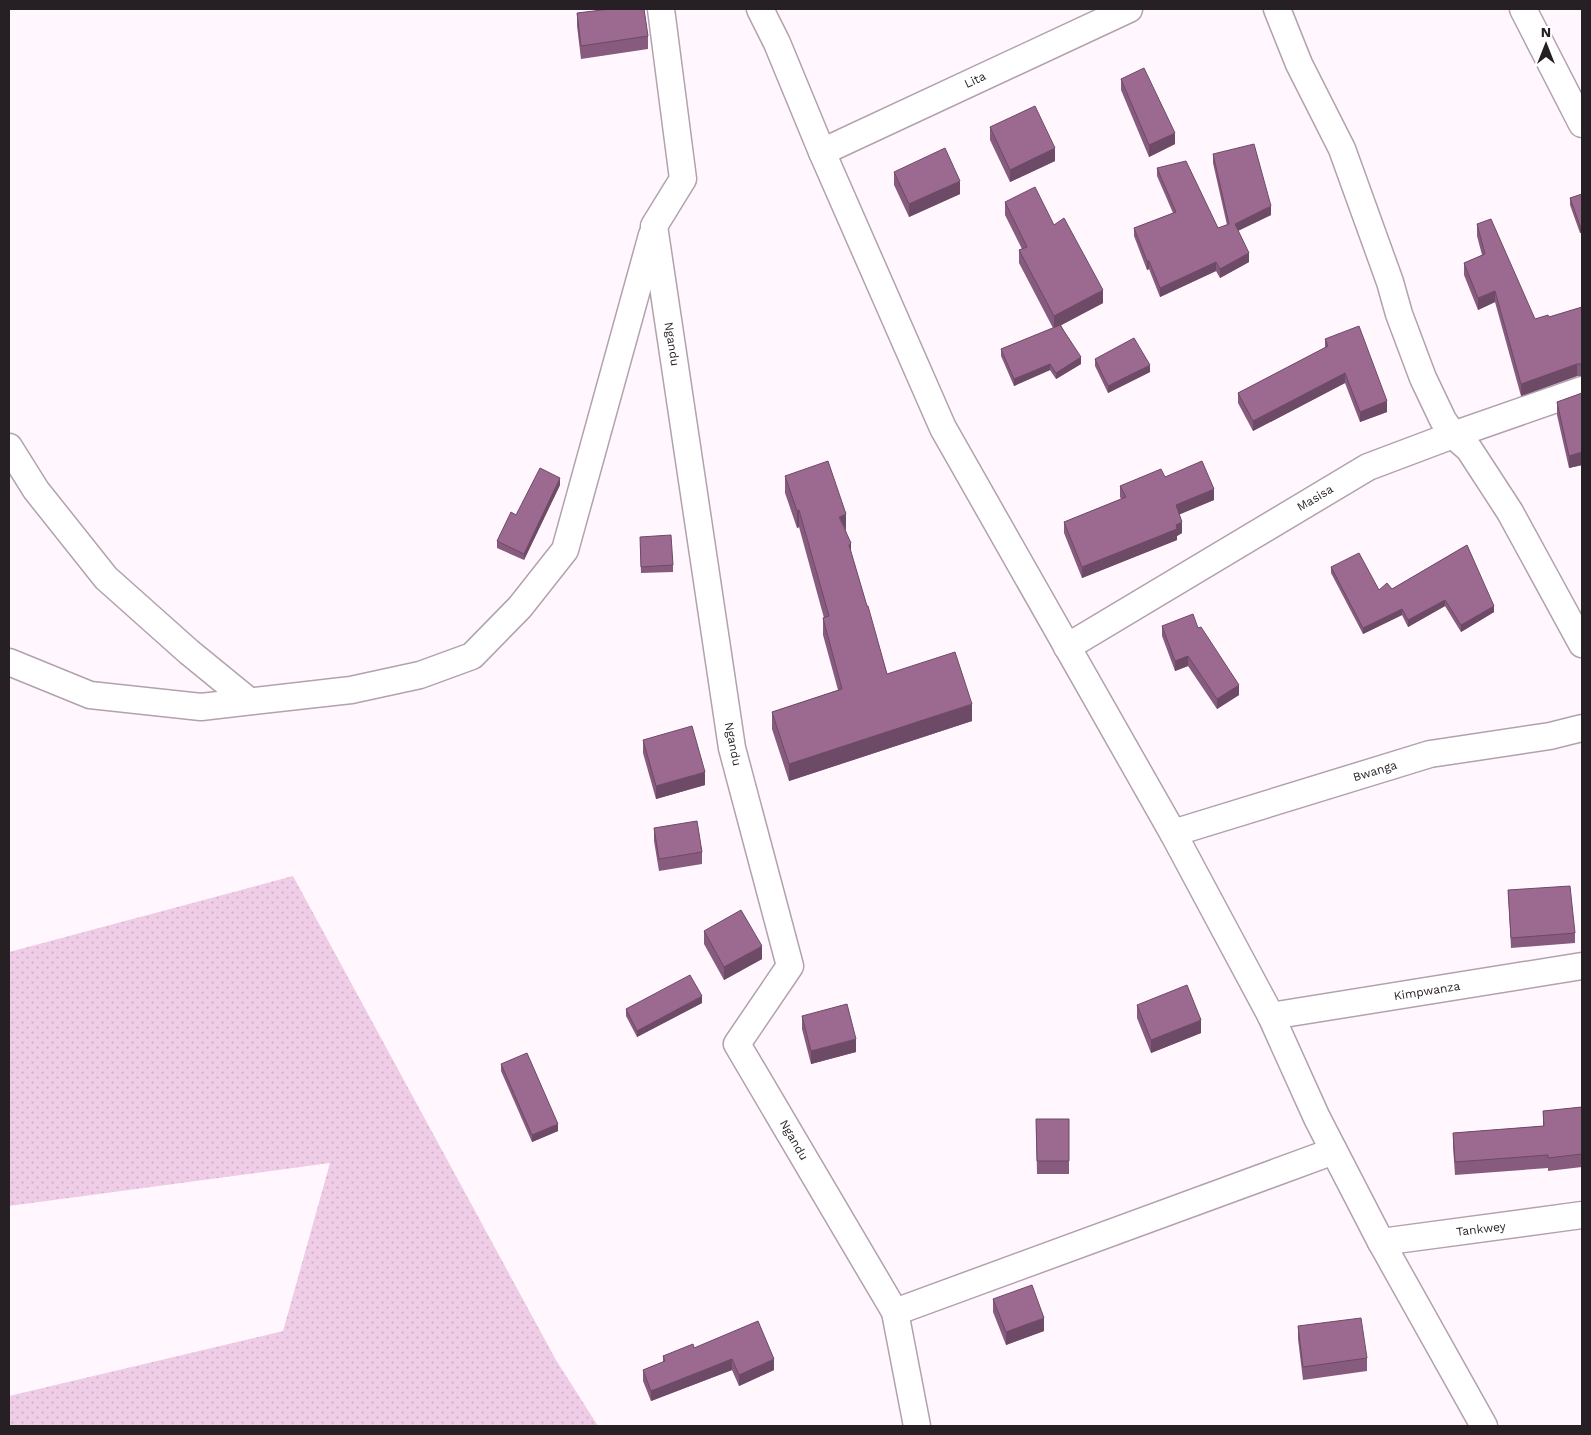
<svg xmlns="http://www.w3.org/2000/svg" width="1591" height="1435" font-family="'Work Sans',sans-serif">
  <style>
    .grass { fill: url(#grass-dots) }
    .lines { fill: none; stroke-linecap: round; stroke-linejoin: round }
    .street-casing { stroke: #b2a1ae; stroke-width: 29 }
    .street { stroke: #fff; stroke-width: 26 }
    .wall { fill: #865b7d }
    .shaded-wall { fill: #6d4a66 }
    .building { fill: #9c6a91; stroke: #6d4a66 }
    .labels { text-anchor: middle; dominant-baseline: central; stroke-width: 4; stroke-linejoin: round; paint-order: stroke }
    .street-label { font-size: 12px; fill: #261f24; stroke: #fff }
  </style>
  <defs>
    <pattern id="grass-dots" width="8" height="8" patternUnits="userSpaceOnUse" patternTransform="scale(1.25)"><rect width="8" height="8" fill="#f0cde7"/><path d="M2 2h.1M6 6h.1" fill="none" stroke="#ceb0c6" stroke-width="1.8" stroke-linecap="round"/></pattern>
  </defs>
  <rect width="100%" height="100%" fill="#fff7fd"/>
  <polygon class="grass" points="293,876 556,1360 598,1426 9,1426 9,1396 283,1331 330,1163 9,1206 9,952"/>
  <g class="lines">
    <g class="street-casing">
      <g id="street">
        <polyline points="661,9 683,179 654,226 732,748 790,966 737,1044 895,1312 917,1426"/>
        <polyline points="760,9 777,43 822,152 943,428 1173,833 1271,1016 1317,1118 1381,1242 1484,1426"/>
        <polyline points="1277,9 1299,64 1342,149 1390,282 1399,314 1423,378 1443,420 1453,435 1469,449 1510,512 1582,644"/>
        <polyline points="1523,9 1582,124"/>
        <polyline points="822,152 1129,9"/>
        <polyline points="9,447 36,490 106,578 189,652 249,701"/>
        <polyline points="1067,647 1368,467 1453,435 1582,390"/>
        <polyline points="9,662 90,695 201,707 351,690 420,675 472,656 520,607 565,550 652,235"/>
        <polyline points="1173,833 1430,754 1550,736 1582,728"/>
        <polyline points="1271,1016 1582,966"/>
        <polyline points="1381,1242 1582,1215"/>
        <polyline points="895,1312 1334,1151"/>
      </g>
    </g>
    <use href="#street" class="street"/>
  </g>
  <g class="wall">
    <polygon points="577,13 648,36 648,49 581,59 577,26"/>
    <polygon points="1121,79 1175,144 1149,157 1121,90"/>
    <polygon points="990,127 1055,161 1010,182 990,140"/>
    <polygon points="1213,154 1271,215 1238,231 1249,262 1220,278 1216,271 1160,297 1149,269 1147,270 1134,236 1134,228 1173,213 1157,176 1157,168 1218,228 1227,225 1213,163"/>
    <polygon points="894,172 960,194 909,217 894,185"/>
    <polygon points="1582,194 1582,232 1580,233 1570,205 1570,198"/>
    <polygon points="1005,202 1054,225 1103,303 1061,325 1081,364 1056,379 1050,370 1014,386 1001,356 1001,349 1053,328 1019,263 1019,250 1022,249 1005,215"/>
    <polygon points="1477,224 1535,319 1549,317 1582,307 1582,376 1577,376 1521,396 1495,302 1478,310 1464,275 1464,263 1482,255 1477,236"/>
    <polygon points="1325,339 1387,412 1360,422 1345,383 1253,431 1238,403 1238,393 1325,348"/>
    <polygon points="1095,359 1150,372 1108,393 1095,366"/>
    <polygon points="1582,393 1582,465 1569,468 1557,415 1557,402"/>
    <polygon points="785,476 846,531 851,553 887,674 972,721 789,781 772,729 772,712 838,690 823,635 823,618 824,618 799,527 797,528 785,493"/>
    <polygon points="1165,477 1214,500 1179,514 1182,533 1177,536 1177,540 1082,578 1064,533 1064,522 1121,499 1120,497 1120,486"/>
    <polygon points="560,485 524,560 497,548 497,541"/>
    <polygon points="640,543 673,565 673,572 641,573"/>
    <polygon points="1467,545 1494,612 1461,632 1445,606 1408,627 1402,615 1363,634 1331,573 1331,567 1379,590 1392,589"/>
    <polygon points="1162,626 1198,628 1239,695 1217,709 1188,666 1175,671 1162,636"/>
    <polygon points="643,740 705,785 656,799 643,753"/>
    <polygon points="654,828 702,852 702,864 659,871 654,841"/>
    <polygon points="1508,890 1575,933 1575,943 1511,948"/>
    <polygon points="704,931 762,959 724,980 704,944"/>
    <polygon points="702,1003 637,1037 626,1016 626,1009"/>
    <polygon points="1137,1005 1201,1033 1151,1053 1137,1018"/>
    <polygon points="802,1016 856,1052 811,1064 802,1029"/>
    <polygon points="501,1064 558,1131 532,1142 501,1071"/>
    <polygon points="1582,1107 1582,1167 1548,1171 1548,1168 1455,1175 1453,1146 1453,1133 1543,1126 1543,1111"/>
    <polygon points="1036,1119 1069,1119 1069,1174 1037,1174"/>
    <polygon points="993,1299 1044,1331 1006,1345 993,1312"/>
    <polygon points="1298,1326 1367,1358 1367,1371 1303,1380 1298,1339"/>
    <polygon points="694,1348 774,1370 739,1386 732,1370 651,1401 643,1381 643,1370 663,1362 663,1356"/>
  </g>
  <g class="shaded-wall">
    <polygon points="1175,133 1175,144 1149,157 1149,145"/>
    <polygon points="1055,148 1055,161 1010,182 1010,170"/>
    <polygon points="960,181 960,194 909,217 909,204"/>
    <polygon points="1271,206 1271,215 1235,232 1235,224"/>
    <polygon points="1580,226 1582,226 1582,232 1580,233"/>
    <polygon points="1249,253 1249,262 1220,278 1220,269"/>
    <polygon points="1147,261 1149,261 1149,269 1147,270"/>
    <polygon points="1216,262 1216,271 1160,297 1160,288"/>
    <polygon points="1103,290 1103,303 1054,329 1054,316"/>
    <polygon points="1495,291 1495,302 1478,310 1478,298"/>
    <polygon points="1081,357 1081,364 1056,379 1056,373"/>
    <polygon points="1050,364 1050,370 1014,386 1014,379"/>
    <polygon points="1577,364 1577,376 1521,396 1521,384"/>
    <polygon points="1150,365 1150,372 1108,393 1108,386"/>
    <polygon points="1345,373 1345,383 1253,431 1253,421"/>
    <polygon points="1387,401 1387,412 1360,422 1360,412"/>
    <polygon points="1582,452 1582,465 1569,468 1569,456"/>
    <polygon points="560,478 560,485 524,560 524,554"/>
    <polygon points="1214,489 1214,500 1176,516 1176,505"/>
    <polygon points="799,510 799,527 797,528 797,511"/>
    <polygon points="846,514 846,531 839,517"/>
    <polygon points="1182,522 1182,533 1177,536 1177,540 1082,578 1082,567"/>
    <polygon points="851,543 851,560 849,545"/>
    <polygon points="1445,600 1445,606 1408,627 1408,620"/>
    <polygon points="1494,606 1494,612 1461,632 1461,625"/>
    <polygon points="1402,609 1402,615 1363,634 1363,628"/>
    <polygon points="1188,656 1188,666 1175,671 1175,661"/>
    <polygon points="1239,685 1239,695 1217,709 1217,699"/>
    <polygon points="972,704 972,721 789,781 789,764"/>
    <polygon points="705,772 705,785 656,799 656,786"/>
    <polygon points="762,946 762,959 724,980 724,967"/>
    <polygon points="702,996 702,1003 637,1037 637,1031"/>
    <polygon points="1201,1020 1201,1033 1151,1053 1151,1040"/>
    <polygon points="856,1039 856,1052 811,1064 811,1051"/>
    <polygon points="558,1124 558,1131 532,1142 532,1135"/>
    <polygon points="1044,1318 1044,1331 1006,1345 1006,1332"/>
    <polygon points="732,1359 732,1370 651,1401 651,1391"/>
    <polygon points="774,1359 774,1370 739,1386 739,1375"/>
  </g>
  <g class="building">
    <polygon points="610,9 644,9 648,36 581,46 577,13"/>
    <polygon points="1144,68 1175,133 1149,145 1121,79"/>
    <polygon points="1035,106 1055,148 1010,170 990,127"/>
    <polygon points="1254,144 1271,206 1235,224 1249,253 1220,269 1216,262 1160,288 1149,261 1147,261 1134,228 1176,212 1157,168 1186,161 1218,228 1229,224 1213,154"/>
    <polygon points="945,148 960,181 909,204 894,172"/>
    <polygon points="1035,187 1054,225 1064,218 1103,290 1054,316 1019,250 1027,247 1005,202"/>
    <polygon points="1582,194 1582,226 1580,226 1570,198"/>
    <polygon points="1491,219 1535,319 1548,315 1549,317 1582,307 1582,364 1577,364 1521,384 1495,291 1478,298 1464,263 1485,254 1477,224"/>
    <polygon points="1060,325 1081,357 1056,373 1050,364 1014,379 1001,349"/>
    <polygon points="1359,326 1387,401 1360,412 1345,373 1253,421 1238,393 1328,346 1325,339"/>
    <polygon points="1134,338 1150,365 1108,386 1095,359"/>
    <polygon points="1582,393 1582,452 1569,456 1557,402"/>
    <polygon points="828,461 846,514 839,517 851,543 849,545 867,606 868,606 887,674 955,652 972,704 789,764 772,712 842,689 823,618 829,616 799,510 797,511 785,476"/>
    <polygon points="1202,461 1214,489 1176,505 1182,522 1176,525 1177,529 1082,567 1064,522 1126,497 1120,486 1161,469 1165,477"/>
    <polygon points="540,468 560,478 524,554 497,541 511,512 516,515"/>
    <polygon points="671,535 673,565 641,567 640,537"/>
    <polygon points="1467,545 1494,606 1461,625 1445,600 1408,620 1402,609 1363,628 1331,567 1359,553 1379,590 1387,583 1392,589"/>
    <polygon points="1193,614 1198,628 1201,627 1239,685 1217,699 1188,656 1175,661 1162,626"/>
    <polygon points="692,726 705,772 656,786 643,740"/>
    <polygon points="697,821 702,852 659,859 654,828"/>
    <polygon points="1570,886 1575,933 1511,938 1508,890"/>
    <polygon points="741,910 762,946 724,967 704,931"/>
    <polygon points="690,975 702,996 637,1031 626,1009"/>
    <polygon points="1187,985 1201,1020 1151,1040 1137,1005"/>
    <polygon points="847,1004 856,1039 811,1051 802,1016"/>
    <polygon points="527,1053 558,1124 532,1135 501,1064"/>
    <polygon points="1582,1107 1582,1154 1548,1158 1548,1155 1455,1162 1453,1133 1544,1126 1543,1111"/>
    <polygon points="1036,1119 1069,1119 1069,1161 1037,1161"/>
    <polygon points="1032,1285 1044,1318 1006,1332 993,1299"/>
    <polygon points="1361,1318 1367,1358 1303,1367 1298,1326"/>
    <polygon points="758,1321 774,1359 739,1375 732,1359 651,1391 643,1370 665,1361 663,1356 693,1344 694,1348"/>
  </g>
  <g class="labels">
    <g class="street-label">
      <text transform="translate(975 80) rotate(-25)">Lita</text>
      <text transform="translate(672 344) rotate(81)">Ngandu</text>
      <text transform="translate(1315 498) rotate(-31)">Masisa</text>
      <text transform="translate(733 744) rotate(79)">Ngandu</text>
      <text transform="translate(1375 771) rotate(-17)">Bwanga</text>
      <text transform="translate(1427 991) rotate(-9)">Kimpwanza</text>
      <text transform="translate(794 1140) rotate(60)">Ngandu</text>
      <text transform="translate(1481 1229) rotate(-7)">Tankwey</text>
    </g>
  </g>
  <rect width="1591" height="1435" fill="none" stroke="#261f24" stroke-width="20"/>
  <g transform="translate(1546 45)" stroke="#ffffff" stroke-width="4" paint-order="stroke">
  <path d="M0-4L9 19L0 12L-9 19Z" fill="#261f24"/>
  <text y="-8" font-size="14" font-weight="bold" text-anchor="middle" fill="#261f24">N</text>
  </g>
</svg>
